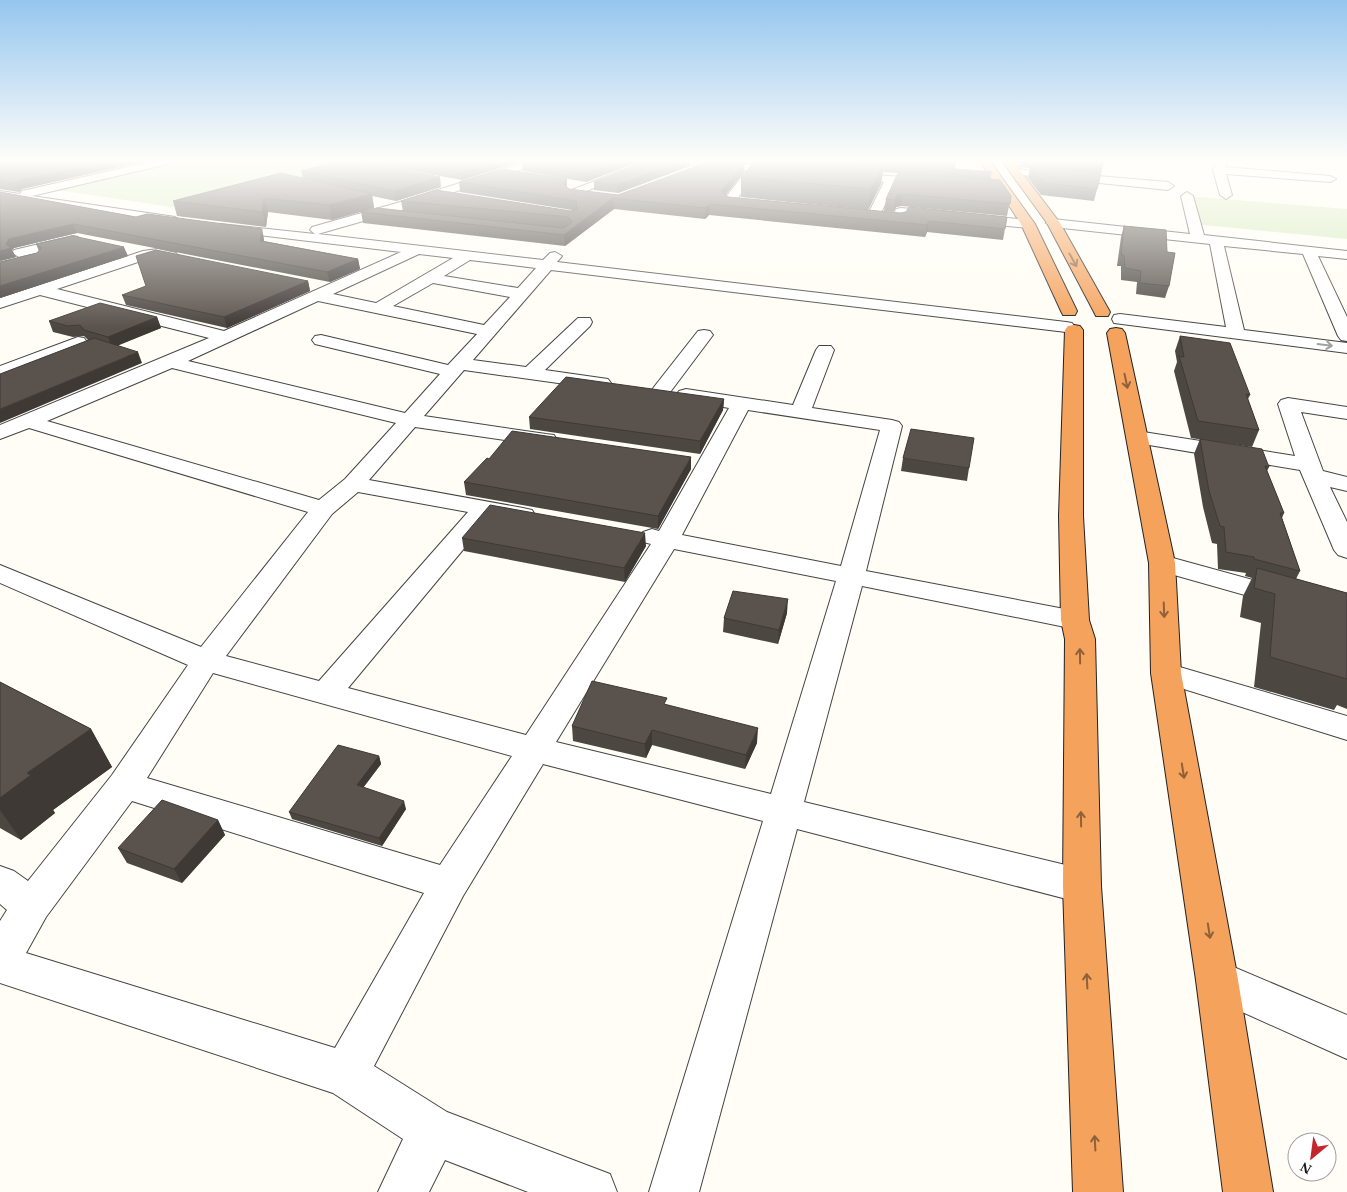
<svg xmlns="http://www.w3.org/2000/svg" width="1347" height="1192" font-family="'Times New Roman',serif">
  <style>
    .green { fill: #d5ebbd }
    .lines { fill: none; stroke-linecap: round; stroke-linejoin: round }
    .minor-casing { stroke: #444; stroke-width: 2 }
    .highway-casing { stroke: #222; stroke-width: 2 }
    .minor { fill: #fff; fill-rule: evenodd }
    .highway { fill: #f5a25d; fill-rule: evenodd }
    .wall { fill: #4d4742 }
    .shaded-wall { fill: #3f3936 }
    .building { fill: #5a524d; stroke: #3f3936 }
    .oneway { stroke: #8e613b }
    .oneway2 { stroke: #a0a0a0 }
  </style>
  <rect width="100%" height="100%" fill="#fffdf5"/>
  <g class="green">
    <polygon points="183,161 313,161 345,168 185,209 58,190"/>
    <polygon points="1187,196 1347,209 1347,239 1193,224"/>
  </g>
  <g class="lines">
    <g class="minor-casing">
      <g id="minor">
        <polygon points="154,161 173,161 172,163 32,196 175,217 182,221 180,224 175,225 0,199 0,191 20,194 22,191"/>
        <path d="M 529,161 L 545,161 L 405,209 L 318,234 L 543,260 L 550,253 L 555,252 L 562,256 L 557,262 L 1066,322 L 1072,323 L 1075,327 L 1072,331 L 1066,332 L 551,270 L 473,360 L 526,367 L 578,318 L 590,318 L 592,322 L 590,326 L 545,370 L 608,379 L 611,383 L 608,387 L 601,389 L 464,370 L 424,416 L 546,434 L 554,435 L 557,440 L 554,445 L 546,446 L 415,427 L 369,480 L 523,508 L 532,510 L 535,515 L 532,520 L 523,522 L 491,516 L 348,688 L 526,735 L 651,544 L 643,542 L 639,537 L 643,532 L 652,529 L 659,531 L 729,408 L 679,399 L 676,395 L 679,391 L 686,389 L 793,405 L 816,350 L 819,346 L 831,346 L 834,350 L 812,408 L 892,420 L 899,422 L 902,426 L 866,571 L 1075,611 L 1085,614 L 1089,620 L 1085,626 L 1075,629 L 862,586 L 804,802 L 1082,869 L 1096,874 L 1101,886 L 1096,898 L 1082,903 L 797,829 L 699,1192 L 649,1192 L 763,821 L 543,764 L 463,896 L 374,1066 L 447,1112 L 610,1174 L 617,1192 L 528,1192 L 445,1160 L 429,1192 L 378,1192 L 403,1139 L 333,1093 L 0,983 L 0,921 L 7,910 L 0,904 L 0,866 L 14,871 L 28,881 L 112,775 L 188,665 L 0,583 L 0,565 L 201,647 L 308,512 L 29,428 L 0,439 L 0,425 L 209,338 L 40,295 L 0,308 L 0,298 L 143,251 L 158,249 L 176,253 L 178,256 L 171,260 L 150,258 L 57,289 L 224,331 L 401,252 L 225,231 L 218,227 L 220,224 L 315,234 L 310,230 L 312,227 L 397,203 ZM 419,254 L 453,258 L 376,303 L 333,294 ZM 470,260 L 536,268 L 518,288 L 444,276 ZM 433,283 L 510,297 L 484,325 L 393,306 ZM 318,301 L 477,334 L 448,365 L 321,335 L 315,336 L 312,340 L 315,344 L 440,374 L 405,413 L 188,361 ZM 172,368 L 396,423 L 345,479 L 319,500 L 47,421 ZM 748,410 L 880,430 L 841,566 L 682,535 ZM 358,492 L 468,512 L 319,681 L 226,656 L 332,514 ZM 674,549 L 836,581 L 771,794 L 556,742 ZM 213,673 L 512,756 L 440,865 L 147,778 ZM 132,801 L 424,893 L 335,1048 L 26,953 L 46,917 Z"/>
        <polygon points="646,161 661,161 574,196 570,197 564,193"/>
        <path d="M 682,161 L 719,161 L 787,168 L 793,171 L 787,174 L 758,171 L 737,199 L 764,202 L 766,205 C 759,212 729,209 722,202 L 747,170 L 687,164 Z"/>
        <polygon points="1217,161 1227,161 1225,167 1330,176 1336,179 1330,182 1226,174 1232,195 1226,199 1220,195 1213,170"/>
        <polygon points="1016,169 1168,182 1174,186 1168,190 1012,174 1012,170"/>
        <polygon points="845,173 932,179 938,182 932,185 895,183 881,213 894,214 896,209 901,208 1028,220 1035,224 1028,228 906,216 904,221 899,222 835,216 834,213 840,209 869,212 884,182 841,178 841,174"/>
        <polygon points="1187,192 1193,196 1204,235 1347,251 1347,259 1318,256 1347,317 1347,341 1341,340 1338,336 1303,254 1224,246 1244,330 1347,343 1347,353 1114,323 1112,319 1114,315 1120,314 1226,327 1210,244 1053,227 1046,223 1053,219 1190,234 1181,196"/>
        <polygon points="73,236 78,237 80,240 78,243 19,257 12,253 14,250"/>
        <polygon points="704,330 710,331 713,335 668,395 654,395 651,391 654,387 698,331"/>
        <polygon points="78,337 84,338 87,342 84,346 0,379 0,366"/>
        <polygon points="1288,398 1347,407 1347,419 1301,412 1323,471 1347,477 1347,491 1330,487 1347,522 1347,558 1338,555 1334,550 1300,470 1137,443 1129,442 1126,437 1129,432 1137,431 1295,456 1278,404 1281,400"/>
        <polygon points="1162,555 1347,606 1347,624 1153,569 1149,563 1153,557"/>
        <polygon points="1166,663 1347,716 1347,740 1155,680 1151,673 1155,666"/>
        <polygon points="1217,960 1347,1015 1347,1059 1202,994 1196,980 1202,966"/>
      </g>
    </g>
    <g class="highway-casing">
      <g id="highway">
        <polygon points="980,161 990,161 1035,224 1077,311 1075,315 1063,315 1061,311 1021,224"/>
        <polygon points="1002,161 1013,161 1060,223 1110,312 1108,316 1096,316 1094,312 1047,223"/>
        <polygon points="1074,325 1080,326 1083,330 1083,516 1089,620 1095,639 1101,886 1123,1192 1073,1192 1063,886 1065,639 1061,620 1059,516 1065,330 1068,326"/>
        <polygon points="1116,328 1122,329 1125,333 1175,563 1181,673 1238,980 1273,1192 1223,1192 1196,980 1151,673 1149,563 1107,333 1110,329"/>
      </g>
    </g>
    <use href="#minor" class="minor"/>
    <use href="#highway" class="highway"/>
  </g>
  <g class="wall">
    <polygon points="0,161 146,161 22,189 19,192 0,189 0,190"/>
    <polygon points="339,161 523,161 462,180 369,163 441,187 396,201 372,196 374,208 332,220 268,212 266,227 177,216 173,201 303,178 301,171"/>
    <polygon points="529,161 641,161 586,182 523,171 522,163"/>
    <polygon points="745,161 956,161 954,169 992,172 990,179 1011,196 1007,216 901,206 896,207 893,212 884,211 886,199 929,175 883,172 881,184 868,210 741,197 741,177 754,162"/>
    <polygon points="1018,161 1088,161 1104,162 1094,201 1041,195 1028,178 1030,168 1020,167"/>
    <polygon points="690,166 618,193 594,190 594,182"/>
    <polygon points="744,172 725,195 728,197 900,213 1007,217 1003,240 927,232 925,237 709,215 705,219 614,209 565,246 363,223 361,212 403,211 401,201 571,211 572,210 460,192 459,182 567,187 569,189 618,195"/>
    <polygon points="0,192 136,217 264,239 264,241 358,259 360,269 330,282 77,233 14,248 12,250 16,257 0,261"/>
    <polygon points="1124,226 1169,286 1165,298 1136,294 1137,282 1121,280 1121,266 1117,266 1121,237"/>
    <polygon points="36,244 128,256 0,298 0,262 37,253 39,251"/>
    <polygon points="308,281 310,291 227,328 126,305 122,295"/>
    <polygon points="157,317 161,328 118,345 142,363 88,340 84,336 73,337 53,332 49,321"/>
    <polygon points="1180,336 1250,395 1248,399 1259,430 1252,447 1191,438 1174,371 1177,362 1175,351"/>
    <polygon points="724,399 723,410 700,454 530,429 529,417"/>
    <polygon points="1200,439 1269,467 1267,471 1284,513 1282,518 1300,571 1296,579 1347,593 1347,709 1337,705 1334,710 1254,687 1261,623 1240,617 1243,596 1252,578 1245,576 1246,573 1218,569 1217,544 1212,543 1203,507 1194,454"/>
    <polygon points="903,458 969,468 967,481 901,471"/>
    <polygon points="691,469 658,529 466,495 464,482"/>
    <polygon points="462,538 646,546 625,582 464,551"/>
    <polygon points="787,613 778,644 723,632 724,618"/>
    <polygon points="0,682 91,729 112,767 53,810 55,813 21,840 0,828"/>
    <polygon points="667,705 757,743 745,769 652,745 646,758 573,741 572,726"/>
    <polygon points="379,756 381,764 363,788 406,809 382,846 292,819 289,812"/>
    <polygon points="218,820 225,835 182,883 127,863 118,848"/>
  </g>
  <g class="shaded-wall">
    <polygon points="109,161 146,161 22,189 19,192 16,184 18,181"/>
    <polygon points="497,161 523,161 462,180 461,172"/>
    <polygon points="620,161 641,161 586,182 585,174"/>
    <polygon points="683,161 690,161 690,166 618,193 617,185"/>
    <polygon points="745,162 744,172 721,201 721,191"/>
    <polygon points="884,164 881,184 868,210 871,189"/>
    <polygon points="440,177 441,187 396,201 394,191"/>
    <polygon points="567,179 567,189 562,183"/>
    <polygon points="372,194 374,208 332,220 329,205"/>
    <polygon points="903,194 901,206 896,207 893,212 895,200 897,195"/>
    <polygon points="264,198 268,212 266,227 262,212"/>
    <polygon points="613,198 614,209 565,246 564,235"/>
    <polygon points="710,204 709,215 705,219 705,208"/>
    <polygon points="929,221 927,232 925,237 927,225"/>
    <polygon points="73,224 77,233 14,248 12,250 16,257 0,261 0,251 9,239"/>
    <polygon points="262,229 264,239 262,250 260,241"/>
    <polygon points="124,247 128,256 0,298 0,286"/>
    <polygon points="358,259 360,269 330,282 327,272"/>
    <polygon points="308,281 310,291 227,328 224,317"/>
    <polygon points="157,317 161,328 112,348 108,337"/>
    <polygon points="138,352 142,363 0,423 0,409"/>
    <polygon points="724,399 723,410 700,454 700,441"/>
    <polygon points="691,457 691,469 658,529 658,516"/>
    <polygon points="645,533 646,546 625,582 624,568"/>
    <polygon points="788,599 787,613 778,644 779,630"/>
    <polygon points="758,728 757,743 745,769 746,755"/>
    <polygon points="91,729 112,767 53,810 55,813 21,840 0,810 0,798 27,773"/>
    <polygon points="652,730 652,745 646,758 645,744"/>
    <polygon points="379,756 381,764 359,793 357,785"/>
    <polygon points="404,801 406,809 382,846 379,838"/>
    <polygon points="218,820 225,835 182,883 174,869"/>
  </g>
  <g class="building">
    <polygon points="0,161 109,161 18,181 16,184 0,181"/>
    <polygon points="339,161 356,161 440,177 394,191 301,171"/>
    <polygon points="398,161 497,161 461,172"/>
    <polygon points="529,161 620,161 585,174 522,163"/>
    <polygon points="647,161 683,161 617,185 594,182"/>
    <polygon points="711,161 731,161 745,162 721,191 728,197 900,213 906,212 909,207 1007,217 1005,229 929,221 927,225 710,204 705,208 613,198 564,235 361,212 377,208 563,228 572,222 568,217 401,201 436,190 571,211 577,209 576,201 459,182 502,169 567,179 562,183 569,189 618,195"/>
    <polygon points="755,161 852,161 884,164 871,189 741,177"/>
    <polygon points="852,161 956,161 954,169 992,172"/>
    <polygon points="1021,161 1088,161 1104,162 1102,168 1022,162"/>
    <polygon points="1030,166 1101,173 1097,189 1044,183"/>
    <polygon points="281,173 372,194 329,205 264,198 262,212 173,201"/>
    <polygon points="898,173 1000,180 1011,196 1010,204 903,194 897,195 895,200 886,199"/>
    <polygon points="0,192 136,217 147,214 262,229 260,241 358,259 327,272 73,224 9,239 6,244 11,248 0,251"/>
    <polygon points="1124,226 1166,230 1167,252 1175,253 1169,286 1140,283 1141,271 1125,268 1124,255 1121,255"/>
    <polygon points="73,236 124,247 0,286 0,262 37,253 41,248 36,244"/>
    <polygon points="156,250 308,281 224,317 122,295 146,286 136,256"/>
    <polygon points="100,303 157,317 108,337 84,330 80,325 68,326 49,321"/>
    <polygon points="1180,336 1230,343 1250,395 1246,394 1259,430 1198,421 1179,356 1184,357"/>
    <polygon points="94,338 138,352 0,409 0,374"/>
    <polygon points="566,377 724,399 700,441 529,417"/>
    <polygon points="911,429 974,438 969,468 903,458"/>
    <polygon points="512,431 691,457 658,516 464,482 487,458 489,459"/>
    <polygon points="1200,439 1262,449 1269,467 1265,466 1284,513 1280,513 1300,571 1254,559 1254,557 1226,552 1224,527 1220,526 1209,491"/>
    <polygon points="490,505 645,533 624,568 462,538"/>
    <polygon points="1257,568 1347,593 1347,679 1270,657 1275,594 1254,588"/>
    <polygon points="733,591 788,599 779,630 724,618"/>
    <polygon points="592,681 667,698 664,704 758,728 746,755 652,730 645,744 572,726"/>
    <polygon points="0,682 91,729 27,773 31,775 0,798"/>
    <polygon points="338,745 379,756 357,785 404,801 379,838 289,812"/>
    <polygon points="162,800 218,820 174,869 118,848"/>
  </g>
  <defs><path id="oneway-shaft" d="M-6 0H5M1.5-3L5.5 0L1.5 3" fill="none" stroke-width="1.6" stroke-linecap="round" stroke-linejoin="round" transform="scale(1.25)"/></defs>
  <g class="oneway">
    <use href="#oneway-shaft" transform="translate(1073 260) rotate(61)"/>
    <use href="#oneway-shaft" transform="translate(1126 381) rotate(78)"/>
    <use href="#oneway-shaft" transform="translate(1164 610) rotate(88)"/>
    <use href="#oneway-shaft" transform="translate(1080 656) rotate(-91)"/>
    <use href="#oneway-shaft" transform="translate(1183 771) rotate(81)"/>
    <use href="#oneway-shaft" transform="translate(1081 819) rotate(-91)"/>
    <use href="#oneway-shaft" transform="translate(1209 931) rotate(81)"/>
    <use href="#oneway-shaft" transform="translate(1087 981) rotate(-93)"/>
    <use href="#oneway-shaft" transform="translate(1095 1143) rotate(-93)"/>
  </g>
  <use class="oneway2" href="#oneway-shaft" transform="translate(1325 345) rotate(7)"/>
  <linearGradient id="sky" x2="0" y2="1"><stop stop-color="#95c6ee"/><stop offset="0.49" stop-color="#fffefa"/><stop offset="1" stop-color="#fffefa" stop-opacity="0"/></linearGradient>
  <rect width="1347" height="328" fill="url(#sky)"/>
  <g transform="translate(1312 1157) rotate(209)"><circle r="24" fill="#ffffff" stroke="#a0a0a0"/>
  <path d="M0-4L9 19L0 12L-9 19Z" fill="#c4262e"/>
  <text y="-8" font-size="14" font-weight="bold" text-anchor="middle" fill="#111111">N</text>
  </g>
</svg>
